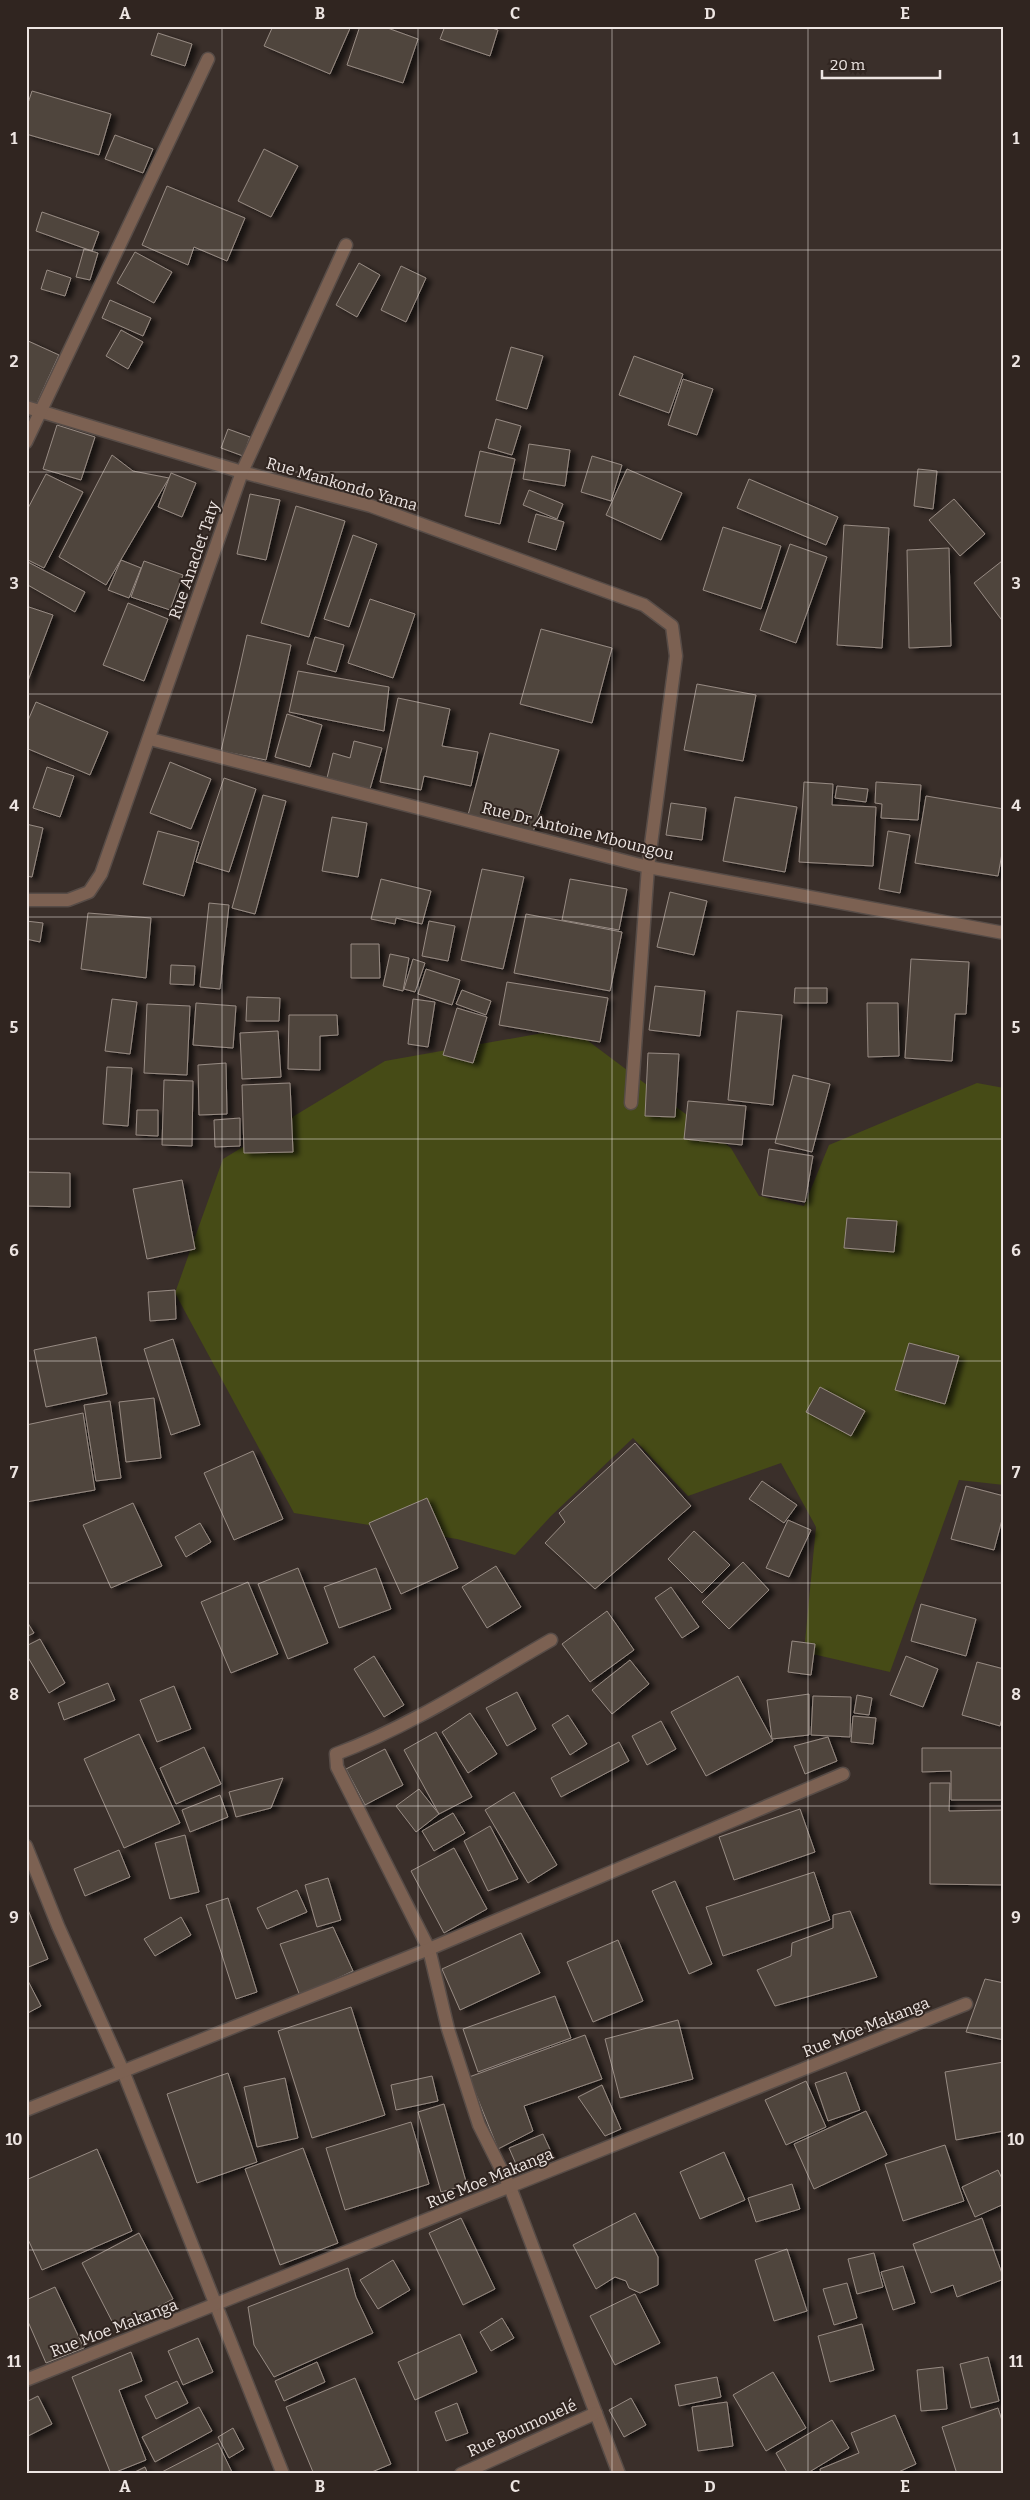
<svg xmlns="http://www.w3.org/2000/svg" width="1030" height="2500" font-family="Bitter,serif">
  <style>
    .green { fill: #464b16 }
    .building { fill: #50453e; stroke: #978b83; filter: url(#shadow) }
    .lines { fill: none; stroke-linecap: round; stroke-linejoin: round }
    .minor-casing { stroke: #574c47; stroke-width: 15 }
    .minor { stroke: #7c6152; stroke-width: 12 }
    .grid { fill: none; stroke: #ede5e2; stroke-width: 1; stroke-opacity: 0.55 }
    .labels { text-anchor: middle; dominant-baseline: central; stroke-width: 4; stroke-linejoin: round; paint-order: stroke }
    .street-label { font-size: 16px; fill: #ede5e2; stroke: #302520 }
    .neatline { fill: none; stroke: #ede5e2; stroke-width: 2 }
    .grid-label { font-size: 16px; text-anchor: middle; font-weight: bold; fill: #ede5e2 }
  </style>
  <defs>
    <filter id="shadow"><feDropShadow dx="5.5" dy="3" stdDeviation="2.5" flood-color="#0009"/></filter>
  </defs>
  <rect width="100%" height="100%" fill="#3a2f2a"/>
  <polygon class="green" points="571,1028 731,1148 759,1196 804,1206 829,1145 977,1083 1004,1088 1004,1485 959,1480 890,1672 804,1652 816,1527 781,1463 688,1496 633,1438 551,1516 515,1555 457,1539 294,1513 175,1293 223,1159 385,1061"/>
  <g class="building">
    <polygon points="273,26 351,26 330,74 264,46"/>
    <polygon points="360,26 382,26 418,39 403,83 347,65"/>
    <polygon points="445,26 486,26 498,30 490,56 440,39"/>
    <polygon points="158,33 192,44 185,66 151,55"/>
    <polygon points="32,91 111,114 99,155 26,134 26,109"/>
    <polygon points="115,135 153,149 143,173 105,159"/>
    <polygon points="264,149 298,166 271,217 238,201"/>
    <polygon points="167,186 245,218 227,261 194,247 188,265 142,245"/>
    <polygon points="42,212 99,232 92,251 36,231"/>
    <polygon points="84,249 98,253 90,280 76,277"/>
    <polygon points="135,252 172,272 154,303 117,283"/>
    <polygon points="359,263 380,275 357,317 336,305"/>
    <polygon points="401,266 426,278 406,322 381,310"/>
    <polygon points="47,270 71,278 65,296 41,289"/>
    <polygon points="110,300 151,318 143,336 102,318"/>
    <polygon points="121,330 143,342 128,369 106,356"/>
    <polygon points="26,340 59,355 36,405 26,400"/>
    <polygon points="511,347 543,356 527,409 496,400"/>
    <polygon points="634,356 683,374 669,413 619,395"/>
    <polygon points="683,379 713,389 697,435 668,425"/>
    <polygon points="496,419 521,426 512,455 488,448"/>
    <polygon points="57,425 95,437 81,480 43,469"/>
    <polygon points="228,429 250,437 243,456 221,448"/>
    <polygon points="529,444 570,450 565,486 523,479"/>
    <polygon points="480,451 515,459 500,524 465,516"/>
    <polygon points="112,455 133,471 169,478 106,585 59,557"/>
    <polygon points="592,456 622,465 611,501 581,492"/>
    <polygon points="627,469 682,493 661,540 606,515"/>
    <polygon points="918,469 937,471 933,509 914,506"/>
    <polygon points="171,473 196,483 182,517 158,507"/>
    <polygon points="46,474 83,492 44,568 26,559 26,512"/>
    <polygon points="749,479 838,517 826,545 737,508"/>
    <polygon points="529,490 563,504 557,519 523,505"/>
    <polygon points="250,494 280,500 266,560 237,554"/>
    <polygon points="954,499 985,534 960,556 929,520"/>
    <polygon points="296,506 345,521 309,637 261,623"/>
    <polygon points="536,514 564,522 556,550 528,542"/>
    <polygon points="844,525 889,528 882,648 837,645"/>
    <polygon points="723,527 781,546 761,609 703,590"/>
    <polygon points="353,535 377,544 349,627 324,619"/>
    <polygon points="790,544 827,557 796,643 760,630"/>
    <polygon points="949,548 951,646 909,648 907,550"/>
    <polygon points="121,560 141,568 129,598 108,590"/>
    <polygon points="26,561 85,592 75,612 26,584"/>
    <polygon points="144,561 183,575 170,610 131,597"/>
    <polygon points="1002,561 1004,563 1004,623 974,583"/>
    <polygon points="370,599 415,614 393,678 348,663"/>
    <polygon points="128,603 168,619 144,681 103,665"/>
    <polygon points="26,606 53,615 26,686"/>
    <polygon points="541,629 612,648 592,723 520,704"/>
    <polygon points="247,635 291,645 266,760 221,751"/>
    <polygon points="315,637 344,645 336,672 307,664"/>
    <polygon points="298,671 389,687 384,731 289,712"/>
    <polygon points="697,684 756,695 743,761 684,750"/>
    <polygon points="398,698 450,709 442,746 478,752 471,786 424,776 421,790 380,782"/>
    <polygon points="36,702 108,732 90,775 26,748 26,725"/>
    <polygon points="287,714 322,725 310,767 275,757"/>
    <polygon points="490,733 559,750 533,832 468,815"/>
    <polygon points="354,741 382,748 370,789 327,778 333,753 350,758"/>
    <polygon points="170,762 211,779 191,829 150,813"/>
    <polygon points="47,767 74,776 60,817 33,808"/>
    <polygon points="224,778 256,789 229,872 196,862"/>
    <polygon points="804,782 833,784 832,805 876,807 873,866 799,862"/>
    <polygon points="876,782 921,785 918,820 881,818 882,804 875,803"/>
    <polygon points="837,786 868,789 866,802 835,798"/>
    <polygon points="263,795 286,801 255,914 232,908"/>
    <polygon points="926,796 1004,809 1004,842 998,876 915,863"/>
    <polygon points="735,797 797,807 785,872 723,861"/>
    <polygon points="671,803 706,808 702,840 666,835"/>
    <polygon points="332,817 367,823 358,877 322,871"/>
    <polygon points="26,824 43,828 32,877 26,876"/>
    <polygon points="158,831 199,842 184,896 143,884"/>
    <polygon points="888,831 910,835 900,893 879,889"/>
    <polygon points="482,869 524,877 503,969 461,960"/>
    <polygon points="381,879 431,891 422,924 396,918 395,924 371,919"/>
    <polygon points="570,879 627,889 619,930 562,920"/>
    <polygon points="670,892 707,901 694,955 657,947"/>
    <polygon points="209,903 229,905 220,989 200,987"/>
    <polygon points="88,913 151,918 146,978 81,969"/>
    <polygon points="526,914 622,932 610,991 514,973"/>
    <polygon points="26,921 43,923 40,942 26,939"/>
    <polygon points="429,921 455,926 448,961 422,956"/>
    <polygon points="351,944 379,944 380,978 351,978"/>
    <polygon points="390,954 409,958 403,991 383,986"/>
    <polygon points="413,959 425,963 415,992 404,989"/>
    <polygon points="911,959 969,962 966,1014 955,1014 952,1061 905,1058"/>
    <polygon points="171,965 195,966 194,985 170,984"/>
    <polygon points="426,969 460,980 452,1005 418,994"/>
    <polygon points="507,982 608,998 600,1042 499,1025"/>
    <polygon points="655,986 705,991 700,1036 649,1030"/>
    <polygon points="795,988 827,988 827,1003 794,1003"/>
    <polygon points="462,990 491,1001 486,1015 456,1004"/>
    <polygon points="247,997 280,998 279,1021 246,1021"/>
    <polygon points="112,999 137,1002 130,1054 105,1051"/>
    <polygon points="413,999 435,1002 428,1047 408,1044"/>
    <polygon points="196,1003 236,1006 233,1048 193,1045"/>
    <polygon points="867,1003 898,1003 899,1056 868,1057"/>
    <polygon points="147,1004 190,1006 187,1075 144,1073"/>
    <polygon points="457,1008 487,1017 473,1063 443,1055"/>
    <polygon points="737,1011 782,1015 773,1105 728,1100"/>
    <polygon points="289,1015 337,1015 338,1035 320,1036 320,1070 288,1069"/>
    <polygon points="278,1031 281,1077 242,1079 240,1033"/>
    <polygon points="648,1053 679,1054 675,1117 645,1116"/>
    <polygon points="226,1063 227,1114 199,1115 198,1065"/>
    <polygon points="107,1067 132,1068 128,1126 103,1124"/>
    <polygon points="793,1075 830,1084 812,1152 775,1143"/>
    <polygon points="164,1080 193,1081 192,1146 162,1145"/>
    <polygon points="290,1083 293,1152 244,1153 242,1085"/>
    <polygon points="688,1101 746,1106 742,1145 684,1139"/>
    <polygon points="137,1110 158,1110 158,1136 136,1135"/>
    <polygon points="240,1118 240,1146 215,1147 214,1120"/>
    <polygon points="769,1149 813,1156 805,1202 762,1195"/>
    <polygon points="26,1172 70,1173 70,1207 26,1206"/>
    <polygon points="182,1180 195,1249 147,1259 133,1189"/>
    <polygon points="847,1218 897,1221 894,1252 844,1248"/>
    <polygon points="175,1290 176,1319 150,1321 148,1292"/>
    <polygon points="96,1337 107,1394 46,1407 34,1350"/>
    <polygon points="173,1339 200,1425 171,1435 144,1349"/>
    <polygon points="909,1343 959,1356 945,1404 895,1390"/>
    <polygon points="820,1387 865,1411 851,1436 806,1412"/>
    <polygon points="154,1398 161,1458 126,1462 119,1402"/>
    <polygon points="110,1401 121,1478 96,1481 84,1405"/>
    <polygon points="83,1413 95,1490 26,1502 26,1425"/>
    <polygon points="635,1443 691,1506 595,1589 545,1543 565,1522 559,1513"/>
    <polygon points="253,1451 283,1519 234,1540 204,1473"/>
    <polygon points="762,1481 797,1505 784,1523 749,1499"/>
    <polygon points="966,1486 1004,1496 1004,1512 994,1550 951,1539"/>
    <polygon points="427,1498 458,1568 401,1594 369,1523"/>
    <polygon points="133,1503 162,1566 111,1588 83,1525"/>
    <polygon points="788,1520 811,1530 789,1577 766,1568"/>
    <polygon points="200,1523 211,1542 186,1557 175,1537"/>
    <polygon points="694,1531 730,1565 702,1593 668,1559"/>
    <polygon points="743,1562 769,1590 729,1629 702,1602"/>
    <polygon points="496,1566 521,1607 487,1628 462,1587"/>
    <polygon points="298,1568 328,1643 288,1659 258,1584"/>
    <polygon points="376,1568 391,1609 339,1628 324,1587"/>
    <polygon points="248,1582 278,1654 231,1673 201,1602"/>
    <polygon points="671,1587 699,1627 682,1638 655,1598"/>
    <polygon points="921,1604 976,1619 966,1656 911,1641"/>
    <polygon points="607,1611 634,1650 590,1682 562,1644"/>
    <polygon points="26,1620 34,1633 26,1637"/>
    <polygon points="40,1639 65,1683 49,1693 26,1654 26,1646"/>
    <polygon points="792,1641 815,1644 811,1675 788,1672"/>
    <polygon points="374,1656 404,1705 384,1717 354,1669"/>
    <polygon points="906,1656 938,1669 923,1707 890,1695"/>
    <polygon points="630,1660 649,1684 612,1714 592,1690"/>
    <polygon points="977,1662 1004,1669 1004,1711 1000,1726 962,1715"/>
    <polygon points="738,1676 773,1741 706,1776 671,1712"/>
    <polygon points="108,1683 115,1700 64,1720 58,1703"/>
    <polygon points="174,1686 191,1729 157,1742 140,1700"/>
    <polygon points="517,1692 536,1729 507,1746 486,1708"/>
    <polygon points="809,1694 809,1735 772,1739 767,1700"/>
    <polygon points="857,1695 872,1698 869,1715 854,1713"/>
    <polygon points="813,1696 851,1697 850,1737 811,1735"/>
    <polygon points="470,1713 497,1754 468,1773 442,1732"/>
    <polygon points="568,1715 587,1744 570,1755 552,1725"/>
    <polygon points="853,1716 876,1718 873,1744 851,1742"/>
    <polygon points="661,1721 676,1749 647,1765 632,1736"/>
    <polygon points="436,1732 472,1797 439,1814 404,1750"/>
    <polygon points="139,1734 180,1823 124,1848 84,1759"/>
    <polygon points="828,1737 837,1761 805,1774 794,1746"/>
    <polygon points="619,1742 629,1761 561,1797 551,1778"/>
    <polygon points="204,1747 221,1784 176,1804 160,1768"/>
    <polygon points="922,1748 1002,1748 1004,1800 951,1800 951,1771 922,1772"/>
    <polygon points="385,1749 403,1785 365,1805 346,1769"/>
    <polygon points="283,1778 271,1808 236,1817 229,1792"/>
    <polygon points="930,1783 950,1783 949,1811 1004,1810 1004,1885 930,1884"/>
    <polygon points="419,1789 439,1814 416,1832 396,1806"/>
    <polygon points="514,1792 557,1865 528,1883 485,1810"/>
    <polygon points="220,1795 228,1817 190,1832 182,1810"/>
    <polygon points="800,1809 815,1852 734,1880 719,1837"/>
    <polygon points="453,1813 465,1833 434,1851 422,1831"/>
    <polygon points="490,1826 518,1879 488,1891 464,1841"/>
    <polygon points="185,1835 199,1892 170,1899 155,1843"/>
    <polygon points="454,1848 487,1909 444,1933 411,1871"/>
    <polygon points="119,1850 130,1877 85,1896 74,1869"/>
    <polygon points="814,1872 830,1920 723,1956 706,1907"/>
    <polygon points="328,1878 341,1920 317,1927 305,1885"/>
    <polygon points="675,1881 712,1964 689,1974 652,1891"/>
    <polygon points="297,1890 307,1912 267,1929 257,1908"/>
    <polygon points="228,1898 257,1992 236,1999 206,1905"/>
    <polygon points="26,1905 48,1959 26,1968"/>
    <polygon points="850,1911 877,1977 775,2006 757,1970 791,1956 792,1943 833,1928 833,1915"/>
    <polygon points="181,1917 191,1935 155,1956 144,1939"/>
    <polygon points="333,1927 353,1971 300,1996 280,1944"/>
    <polygon points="521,1933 540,1973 460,2010 442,1969"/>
    <polygon points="618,1940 643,2001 593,2022 567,1962"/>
    <polygon points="27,1979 41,2006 26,2014 26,1980"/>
    <polygon points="985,1979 1004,1983 1004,2040 966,2032"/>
    <polygon points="555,1996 571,2038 478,2072 463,2029"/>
    <polygon points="351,2007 385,2115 312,2138 278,2031"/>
    <polygon points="678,2020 693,2079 620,2098 605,2039"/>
    <polygon points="585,2035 602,2079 524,2106 533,2131 498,2149 469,2077"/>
    <polygon points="1004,2062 1004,2131 956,2140 945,2072"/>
    <polygon points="846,2072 860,2110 828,2121 815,2083"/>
    <polygon points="228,2073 257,2162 197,2183 167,2094"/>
    <polygon points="432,2076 438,2101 396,2110 391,2085"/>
    <polygon points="285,2078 298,2138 257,2147 244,2087"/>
    <polygon points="806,2081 826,2127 786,2145 765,2100"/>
    <polygon points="602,2085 621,2129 605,2136 578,2097"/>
    <polygon points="444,2104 467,2185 441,2192 418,2112"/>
    <polygon points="866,2111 887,2155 814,2189 794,2144"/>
    <polygon points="411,2122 429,2184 345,2210 326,2148"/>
    <polygon points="543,2134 553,2156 519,2171 509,2148"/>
    <polygon points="945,2145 964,2201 903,2221 885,2164"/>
    <polygon points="303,2148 338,2243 280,2265 245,2169"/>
    <polygon points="97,2149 132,2231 42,2270 26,2235 26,2180"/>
    <polygon points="724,2152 745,2200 700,2219 680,2172"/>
    <polygon points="998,2170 1004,2183 1004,2204 975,2217 962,2187"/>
    <polygon points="792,2184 800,2209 756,2222 748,2198"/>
    <polygon points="635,2213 658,2257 658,2285 640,2293 629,2288 626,2281 615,2277 596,2289 573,2245"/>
    <polygon points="461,2218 495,2289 463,2305 429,2233"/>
    <polygon points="982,2218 1004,2279 957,2297 953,2285 931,2293 913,2244"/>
    <polygon points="139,2233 173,2299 116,2329 82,2263"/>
    <polygon points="787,2249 807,2311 774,2321 755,2260"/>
    <polygon points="874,2253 883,2287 857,2294 848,2259"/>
    <polygon points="393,2260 410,2290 378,2309 360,2280"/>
    <polygon points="903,2266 915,2303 893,2310 881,2272"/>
    <polygon points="348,2268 356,2297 373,2333 274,2377 254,2345 248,2307"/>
    <polygon points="847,2283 857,2318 834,2325 823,2289"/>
    <polygon points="55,2287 84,2348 46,2363 26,2317 26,2300"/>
    <polygon points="635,2294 660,2343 615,2365 590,2316"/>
    <polygon points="502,2318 514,2338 491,2351 480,2332"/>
    <polygon points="862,2324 874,2370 830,2382 818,2336"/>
    <polygon points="460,2334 477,2372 415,2400 398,2362"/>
    <polygon points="198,2338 213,2372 183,2385 168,2351"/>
    <polygon points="131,2352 142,2381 119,2390 146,2460 111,2474 72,2377"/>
    <polygon points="988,2357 999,2401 971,2408 960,2364"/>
    <polygon points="317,2362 325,2382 284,2401 275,2381"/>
    <polygon points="943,2367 947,2409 921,2411 917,2370"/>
    <polygon points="773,2372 806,2428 766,2451 733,2395"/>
    <polygon points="717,2377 721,2397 679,2406 675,2385"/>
    <polygon points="355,2378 391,2464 367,2474 309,2474 313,2472 286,2407"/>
    <polygon points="177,2381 188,2403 156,2419 145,2396"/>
    <polygon points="38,2396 52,2424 26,2437 26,2402"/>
    <polygon points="631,2398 646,2425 624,2437 609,2410"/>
    <polygon points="727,2402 733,2446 698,2451 692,2407"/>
    <polygon points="457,2403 468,2433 446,2441 435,2412"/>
    <polygon points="199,2407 212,2431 155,2462 142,2437"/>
    <polygon points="998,2408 1004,2427 1004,2474 957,2474 942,2427"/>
    <polygon points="895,2415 916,2464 894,2474 821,2474 820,2469 859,2453 851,2433"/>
    <polygon points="832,2420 849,2448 806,2474 788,2474 776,2453"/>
    <polygon points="233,2428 244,2449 229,2458 218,2437"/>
    <polygon points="218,2443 233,2474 158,2474"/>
    <polygon points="145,2467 148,2474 131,2474"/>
  </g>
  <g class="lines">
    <g class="minor-casing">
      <g id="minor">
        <polyline points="26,407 242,472 371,506 644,605 672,626 676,656 648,867 631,1103"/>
        <polyline points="26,442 208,59"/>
        <polyline points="150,739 648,867 1004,933"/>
        <polyline points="26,900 68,900 89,892 101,874 242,472 346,245"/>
        <path d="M 551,1640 C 481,1680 412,1726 336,1754 L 337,1767 L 429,1949 L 448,2029 L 479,2125 L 510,2187 L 619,2474"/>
        <polyline points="26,1846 58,1926 123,2071 283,2474"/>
        <polyline points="26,2110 429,1949 843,1774"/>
        <polyline points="26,2380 966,2004"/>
        <polyline points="461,2474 596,2413"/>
      </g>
    </g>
    <use href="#minor" class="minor"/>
  </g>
  <path class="grid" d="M 222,26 L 222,2474M 418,26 L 418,2474M 612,26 L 612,2474M 808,26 L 808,2474M 26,250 L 1004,250M 26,472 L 1004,472M 26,694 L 1004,694M 26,917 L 1004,917M 26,1139 L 1004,1139M 26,1361 L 1004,1361M 26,1583 L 1004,1583M 26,1806 L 1004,1806M 26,2028 L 1004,2028M 26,2250 L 1004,2250"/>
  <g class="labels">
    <g class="street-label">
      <text transform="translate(342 484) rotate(16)">Rue Mankondo Yama</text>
      <text transform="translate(194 560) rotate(-71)">Rue Anaclet Taty</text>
      <text transform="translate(578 831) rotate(14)">Rue Dr Antoine Mboungou</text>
      <text transform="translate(866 2027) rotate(-22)">Rue Moe Makanga</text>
      <text transform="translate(490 2178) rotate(-22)">Rue Moe Makanga</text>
      <text transform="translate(114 2328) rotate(-21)">Rue Moe Makanga</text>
      <text transform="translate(522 2428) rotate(-24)">Rue Boumouelé</text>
    </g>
  </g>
  <rect width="1030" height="2500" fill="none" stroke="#302520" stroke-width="55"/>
  <path d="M822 70v8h118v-8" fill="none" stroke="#ede5e2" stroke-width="2.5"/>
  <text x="830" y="70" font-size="15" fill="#ede5e2" stroke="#302520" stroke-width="4" paint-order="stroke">20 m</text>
  <rect x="28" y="28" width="974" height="2444" class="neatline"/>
  <g class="grid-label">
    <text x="125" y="19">A</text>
    <text x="320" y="19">B</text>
    <text x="515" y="19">C</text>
    <text x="710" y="19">D</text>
    <text x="905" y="19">E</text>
    <text x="14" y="144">1</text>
    <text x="1016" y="144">1</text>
    <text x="14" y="367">2</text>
    <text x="1016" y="367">2</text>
    <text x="14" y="589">3</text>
    <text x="1016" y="589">3</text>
    <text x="14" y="811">4</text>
    <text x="1016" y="811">4</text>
    <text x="14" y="1033">5</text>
    <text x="1016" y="1033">5</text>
    <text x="14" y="1256">6</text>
    <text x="1016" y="1256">6</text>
    <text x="14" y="1478">7</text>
    <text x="1016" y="1478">7</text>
    <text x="14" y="1700">8</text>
    <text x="1016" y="1700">8</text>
    <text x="14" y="1923">9</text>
    <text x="1016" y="1923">9</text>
    <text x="14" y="2145">10</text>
    <text x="1016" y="2145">10</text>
    <text x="14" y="2367">11</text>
    <text x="1016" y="2367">11</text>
    <text x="125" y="2492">A</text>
    <text x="320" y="2492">B</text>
    <text x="515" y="2492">C</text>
    <text x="710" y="2492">D</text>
    <text x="905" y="2492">E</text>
  </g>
</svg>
